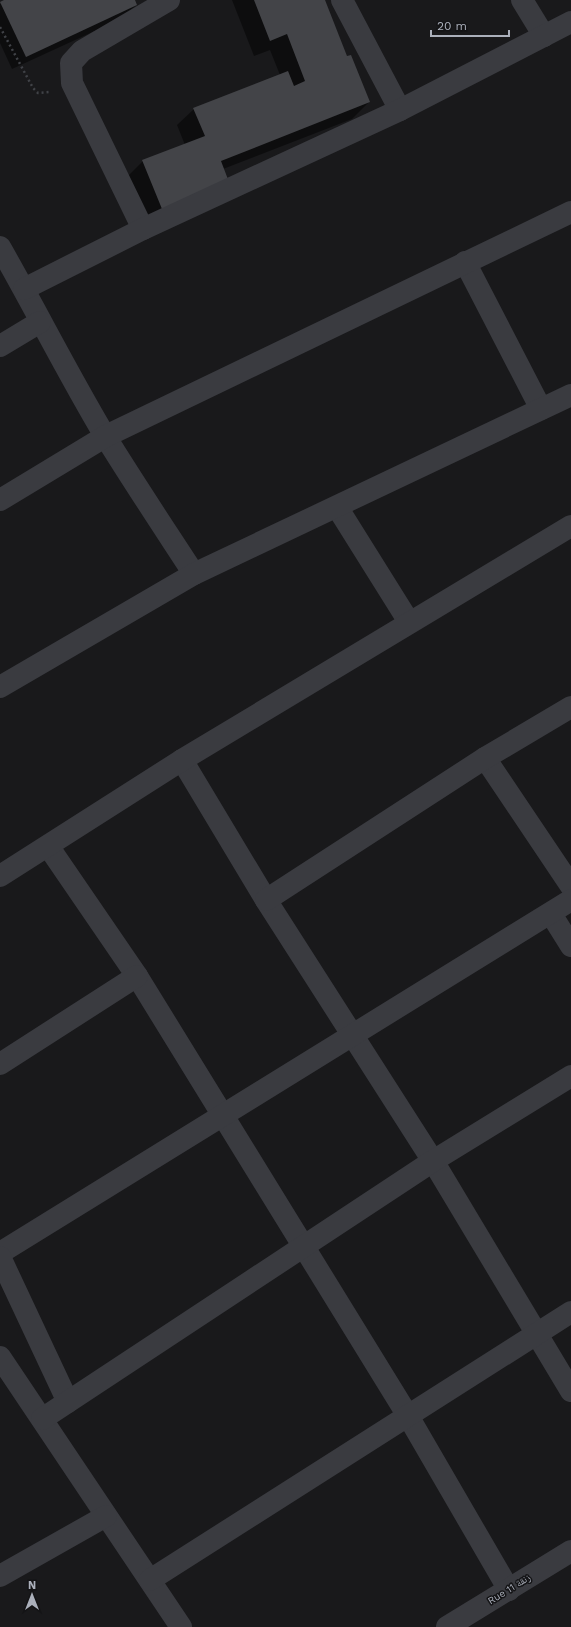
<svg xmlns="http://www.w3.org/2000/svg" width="571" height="1627" font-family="'Work Sans','Noto Naskh Arabic',sans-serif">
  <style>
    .shadow { fill: #0007 }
    .building { fill: #434448 }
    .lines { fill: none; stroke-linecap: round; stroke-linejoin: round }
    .path { stroke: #404247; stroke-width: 2.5; stroke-dasharray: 2 3; stroke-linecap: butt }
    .street { stroke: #3a3b40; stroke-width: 22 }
    .labels { text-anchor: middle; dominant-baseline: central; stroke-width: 3; stroke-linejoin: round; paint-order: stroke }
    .street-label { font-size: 10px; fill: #abb0bb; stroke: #141416 }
  </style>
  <rect width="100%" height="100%" fill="#19191b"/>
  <g class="shadow">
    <polygon points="7,0 134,0 136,5 123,18 12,69 0,43 0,4"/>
    <polygon points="232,0 324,0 347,57 369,102 352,119 223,169 145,224 126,178 143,161 185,145 177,125 194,109 280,75 270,50 254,56"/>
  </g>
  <g class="building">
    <polygon points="4,0 135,0 137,5 26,57 0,2"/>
    <polygon points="254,0 325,0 347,56 351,55 370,102 221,161 229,182 162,209 142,160 205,136 193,108 288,71 294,86 305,81 287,34 270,41"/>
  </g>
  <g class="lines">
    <polyline class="path" points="0,27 33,88 38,93 49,92"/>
    <g class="street">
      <polyline points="342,0 400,110"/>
      <polyline points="522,0 544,36"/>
      <polyline points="143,229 72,83 71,63 82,51 169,0"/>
      <path d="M 0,247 C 36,310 68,374 105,436 C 134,483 164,528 194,574"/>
      <polyline points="465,262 541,409"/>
      <polyline points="24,289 143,229 400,110 571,22"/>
      <polyline points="0,346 40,322"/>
      <polyline points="0,500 106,436 571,212"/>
      <polyline points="337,507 409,622"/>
      <polyline points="0,687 194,574 571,395"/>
      <polyline points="485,758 571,886"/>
      <polyline points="182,760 266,900 433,1161 571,1391"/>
      <polyline points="48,846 137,976 408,1416 509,1590"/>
      <polyline points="0,876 182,760 571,526"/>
      <polyline points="266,900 485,758 571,707"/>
      <polyline points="551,914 571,946"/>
      <polyline points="0,1064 137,976"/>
      <polyline points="0,1253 571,900"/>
      <polyline points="0,1257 68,1402"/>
      <polyline points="0,1357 181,1627"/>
      <polyline points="42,1419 433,1161 571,1076"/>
      <polyline points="0,1576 106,1516"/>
      <polyline points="150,1580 571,1312"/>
      <polyline points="447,1627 571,1551"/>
    </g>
  </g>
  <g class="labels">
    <g class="street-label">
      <text transform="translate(509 1589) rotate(-32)">Rue 11 زنقة</text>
    </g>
  </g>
  <g transform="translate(32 1595)" stroke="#141416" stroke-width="3" paint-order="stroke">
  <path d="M0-3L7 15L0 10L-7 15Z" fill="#abb0bb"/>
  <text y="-6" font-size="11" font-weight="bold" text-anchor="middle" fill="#abb0bb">N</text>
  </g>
  <path d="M431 30v6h78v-6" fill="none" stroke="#abb0bb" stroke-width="2"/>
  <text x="437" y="30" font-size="12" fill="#abb0bb" stroke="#141416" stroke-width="3" paint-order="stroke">20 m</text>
</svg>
